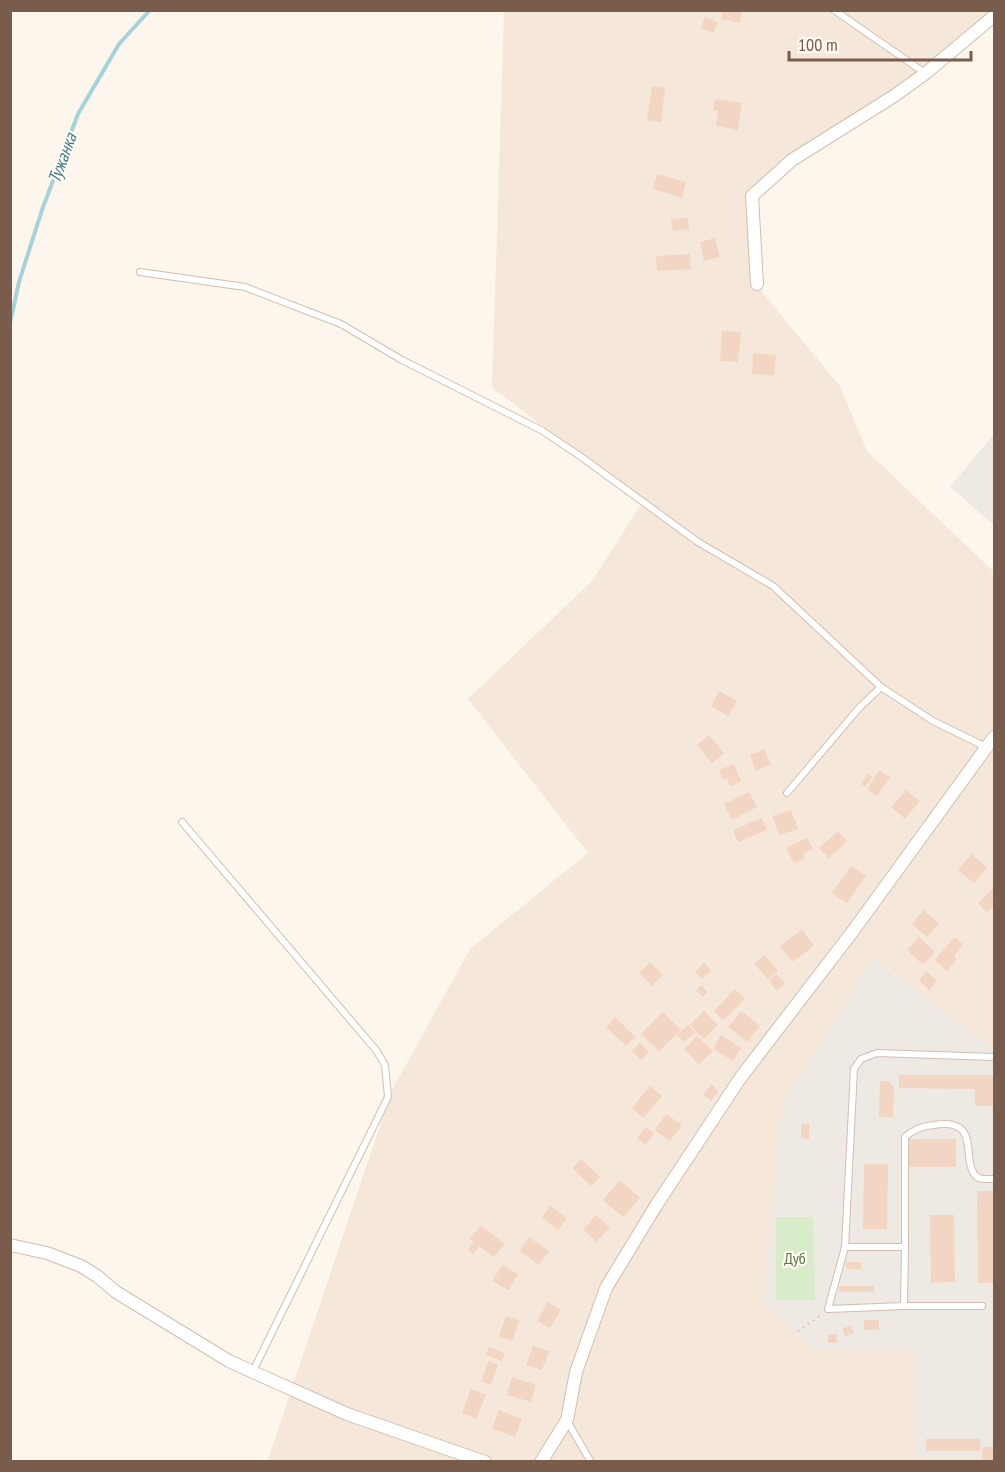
<svg xmlns="http://www.w3.org/2000/svg" width="1005" height="1472" font-family="'PT Sans Narrow',sans-serif">
  <style>
    .residential { fill: #f5e8da }
    .industrial { fill: #efe9e4 }
    .green { fill: #d8ecc9 }
    .lines { fill: none; stroke-linecap: round; stroke-linejoin: round }
    .stream { stroke: #a5d3da; stroke-width: 4 }
    .building { fill: #f3d5c3 }
    .lane-casing { stroke: #d1beb0; stroke-width: 8 }
    .street-casing { stroke: #d1beb0; stroke-width: 14 }
    .path { stroke: #d9b8a5; stroke-width: 2; stroke-dasharray: 1.5 4.5; stroke-linecap: butt }
    .lane { stroke: #fff; stroke-width: 6 }
    .street { stroke: #fff; stroke-width: 12 }
    .labels { text-anchor: middle; dominant-baseline: central; stroke-width: 4.5; stroke-linejoin: round; paint-order: stroke }
    .park-label { font-size: 16px; fill: #537a41; stroke: #fffaf3 }
    .water-label { font-size: 18px; font-style: italic; fill: #437c86; stroke: #fffaf3 }
  </style>
  <rect width="100%" height="100%" fill="#fdf6ec"/>
  <polygon class="residential" points="504,11 994,11 994,20 747,198 752,280 840,386 867,451 994,572 994,1050 874,958 782,1106 764,1303 815,1350 916,1351 916,1461 267,1462 392,1090 470,949 588,853 468,699 592,581 642,503 492,387"/>
  <g class="industrial">
    <polygon points="994,434 994,525 950,487"/>
    <polygon points="873,958 994,1050 994,1461 916,1461 916,1351 815,1350 764,1303 782,1106"/>
  </g>
  <polygon class="green" points="776,1217 813,1217 815,1300 776,1300"/>
  <g class="lines">
    <polyline class="stream" points="10,323 19,282 42,210 78,114 119,44 150,10"/>
  </g>
  <g class="building">
    <polygon points="723,10 743,10 740,23 721,19"/>
    <polygon points="705,17 718,22 713,33 701,28"/>
    <polygon points="652,86 665,88 661,122 647,120"/>
    <polygon points="715,99 742,103 738,130 716,126 718,111 713,110"/>
    <polygon points="657,174 686,182 682,198 653,189"/>
    <polygon points="688,218 689,229 673,231 671,219"/>
    <polygon points="715,238 720,257 704,261 700,242"/>
    <polygon points="690,254 691,269 657,271 656,256"/>
    <polygon points="722,331 741,332 738,362 720,361"/>
    <polygon points="753,353 776,355 774,375 752,374"/>
    <polygon points="719,691 737,701 728,716 711,706"/>
    <polygon points="709,735 724,753 712,763 697,745"/>
    <polygon points="764,749 771,765 756,771 750,755"/>
    <polygon points="734,764 741,781 730,786 727,779 723,780 719,770"/>
    <polygon points="879,770 890,777 877,796 867,789"/>
    <polygon points="868,774 872,777 865,787 861,784"/>
    <polygon points="906,790 920,801 905,819 891,807"/>
    <polygon points="749,792 757,807 732,820 724,804"/>
    <polygon points="791,810 798,829 779,835 772,816"/>
    <polygon points="762,818 767,830 738,842 733,830"/>
    <polygon points="838,831 847,841 829,858 819,848"/>
    <polygon points="807,838 813,849 803,854 805,858 794,863 786,848"/>
    <polygon points="971,854 987,867 974,883 958,870"/>
    <polygon points="851,866 866,876 847,903 832,893"/>
    <polygon points="994,887 994,905 987,912 978,903"/>
    <polygon points="923,910 939,923 927,937 912,924"/>
    <polygon points="802,929 814,946 792,962 780,946"/>
    <polygon points="919,937 935,952 923,965 907,950"/>
    <polygon points="954,937 963,944 954,956 957,959 947,971 935,960"/>
    <polygon points="764,955 778,970 768,979 754,964"/>
    <polygon points="650,962 663,975 652,986 639,973"/>
    <polygon points="704,963 711,970 702,979 695,972"/>
    <polygon points="926,971 937,980 930,990 919,981"/>
    <polygon points="776,974 785,983 777,991 769,981"/>
    <polygon points="701,985 708,992 703,997 696,991"/>
    <polygon points="735,989 745,999 723,1021 714,1011"/>
    <polygon points="704,1011 718,1025 704,1039 690,1025"/>
    <polygon points="741,1011 760,1026 747,1042 728,1027"/>
    <polygon points="663,1012 681,1030 659,1051 641,1034"/>
    <polygon points="615,1017 635,1037 626,1046 606,1027"/>
    <polygon points="688,1025 695,1033 684,1042 677,1035"/>
    <polygon points="721,1035 741,1048 733,1061 713,1049"/>
    <polygon points="697,1036 713,1051 699,1064 684,1049"/>
    <polygon points="640,1043 649,1052 641,1060 632,1051"/>
    <polygon points="899,1075 994,1075 994,1110 992,1110 992,1106 975,1106 975,1089 899,1088"/>
    <polygon points="880,1081 889,1081 894,1088 893,1117 879,1117"/>
    <polygon points="711,1084 719,1091 711,1101 703,1095"/>
    <polygon points="650,1086 662,1096 643,1118 632,1108"/>
    <polygon points="666,1114 682,1125 670,1141 655,1130"/>
    <polygon points="801,1124 809,1124 809,1139 801,1138"/>
    <polygon points="646,1127 654,1134 645,1145 637,1138"/>
    <rect x="907" y="1139" width="49" height="28"/>
    <polygon points="581,1159 600,1177 591,1186 572,1168"/>
    <polygon points="864,1164 888,1164 887,1229 863,1229"/>
    <polygon points="620,1180 640,1198 623,1217 603,1200"/>
    <polygon points="977,1191 994,1191 994,1283 978,1283"/>
    <polygon points="550,1206 567,1218 558,1230 542,1217"/>
    <polygon points="596,1215 610,1227 597,1242 583,1230"/>
    <polygon points="930,1215 954,1215 955,1282 931,1283"/>
    <polygon points="481,1226 505,1244 494,1257 479,1246 474,1254 468,1249 473,1242 470,1239"/>
    <polygon points="529,1237 549,1251 539,1265 520,1251"/>
    <rect x="846" y="1262" width="15" height="7"/>
    <polygon points="502,1265 518,1274 508,1290 492,1281"/>
    <rect x="839" y="1286" width="35" height="6"/>
    <polygon points="548,1302 561,1310 550,1328 537,1321"/>
    <polygon points="506,1316 519,1321 512,1341 499,1336"/>
    <rect x="864" y="1320" width="15" height="10"/>
    <polygon points="851,1325 854,1333 845,1336 842,1329"/>
    <polygon points="837,1334 837,1343 828,1343 828,1335"/>
    <polygon points="533,1346 549,1351 542,1370 526,1365"/>
    <polygon points="489,1347 505,1353 502,1361 486,1355"/>
    <polygon points="489,1361 498,1365 491,1385 481,1381"/>
    <polygon points="512,1377 536,1385 531,1402 507,1395"/>
    <polygon points="471,1389 486,1395 476,1419 462,1413"/>
    <polygon points="499,1410 522,1419 515,1437 492,1428"/>
    <rect x="926" y="1439" width="54" height="12"/>
    <rect x="982" y="1447" width="12" height="15"/>
  </g>
  <g class="lines">
    <g class="lane-casing">
      <g id="lane">
        <polyline points="834,10 925,73"/>
        <polyline points="140,272 245,287 341,324 402,360 541,430 580,456 698,542 773,586 881,687 933,721 986,747"/>
        <polyline points="787,793 859,708 881,687"/>
        <polyline points="182,822 376,1050 385,1065 388,1097 253,1371"/>
        <path d="M 845,1247 L 905,1247 L 905,1137 C 914,1129 922,1126 934,1125 C 984,1117 959,1162 977,1177 C 981,1180 989,1179 994,1179"/>
        <polyline points="905,1247 904,1306 982,1306"/>
        <polyline points="904,1306 828,1309 845,1247 854,1069 861,1059 877,1053 994,1057"/>
        <polyline points="567,1421 591,1462"/>
      </g>
    </g>
    <g class="street-casing">
      <g id="street">
        <polyline points="757,284 752,196 792,160 894,96 926,73 994,16"/>
        <polyline points="10,1245 47,1253 81,1266 97,1276 116,1292 229,1361 253,1372 347,1414 485,1462"/>
        <polyline points="541,1462 567,1420 576,1372 606,1288 657,1204 741,1077 853,931 994,737"/>
      </g>
    </g>
    <polyline class="path" points="798,1331 821,1315"/>
    <use href="#lane" class="lane"/>
    <use href="#street" class="street"/>
  </g>
  <g class="labels">
    <g class="park-label">
      <text x="795" y="1258">Дуб</text>
    </g>
    <g class="water-label">
      <text transform="translate(62 158) rotate(-70)">Тужанка</text>
    </g>
  </g>
  <rect width="1005" height="1472" fill="none" stroke="#7a5c4d" stroke-width="24"/>
  <path d="M789 51v9h182v-9" fill="none" stroke="#7a5c4d" stroke-width="3"/>
  <text x="798" y="51" font-size="18" fill="#7a5c4d" stroke="#fffaf3" stroke-width="4.5" paint-order="stroke">100 m</text>
</svg>
